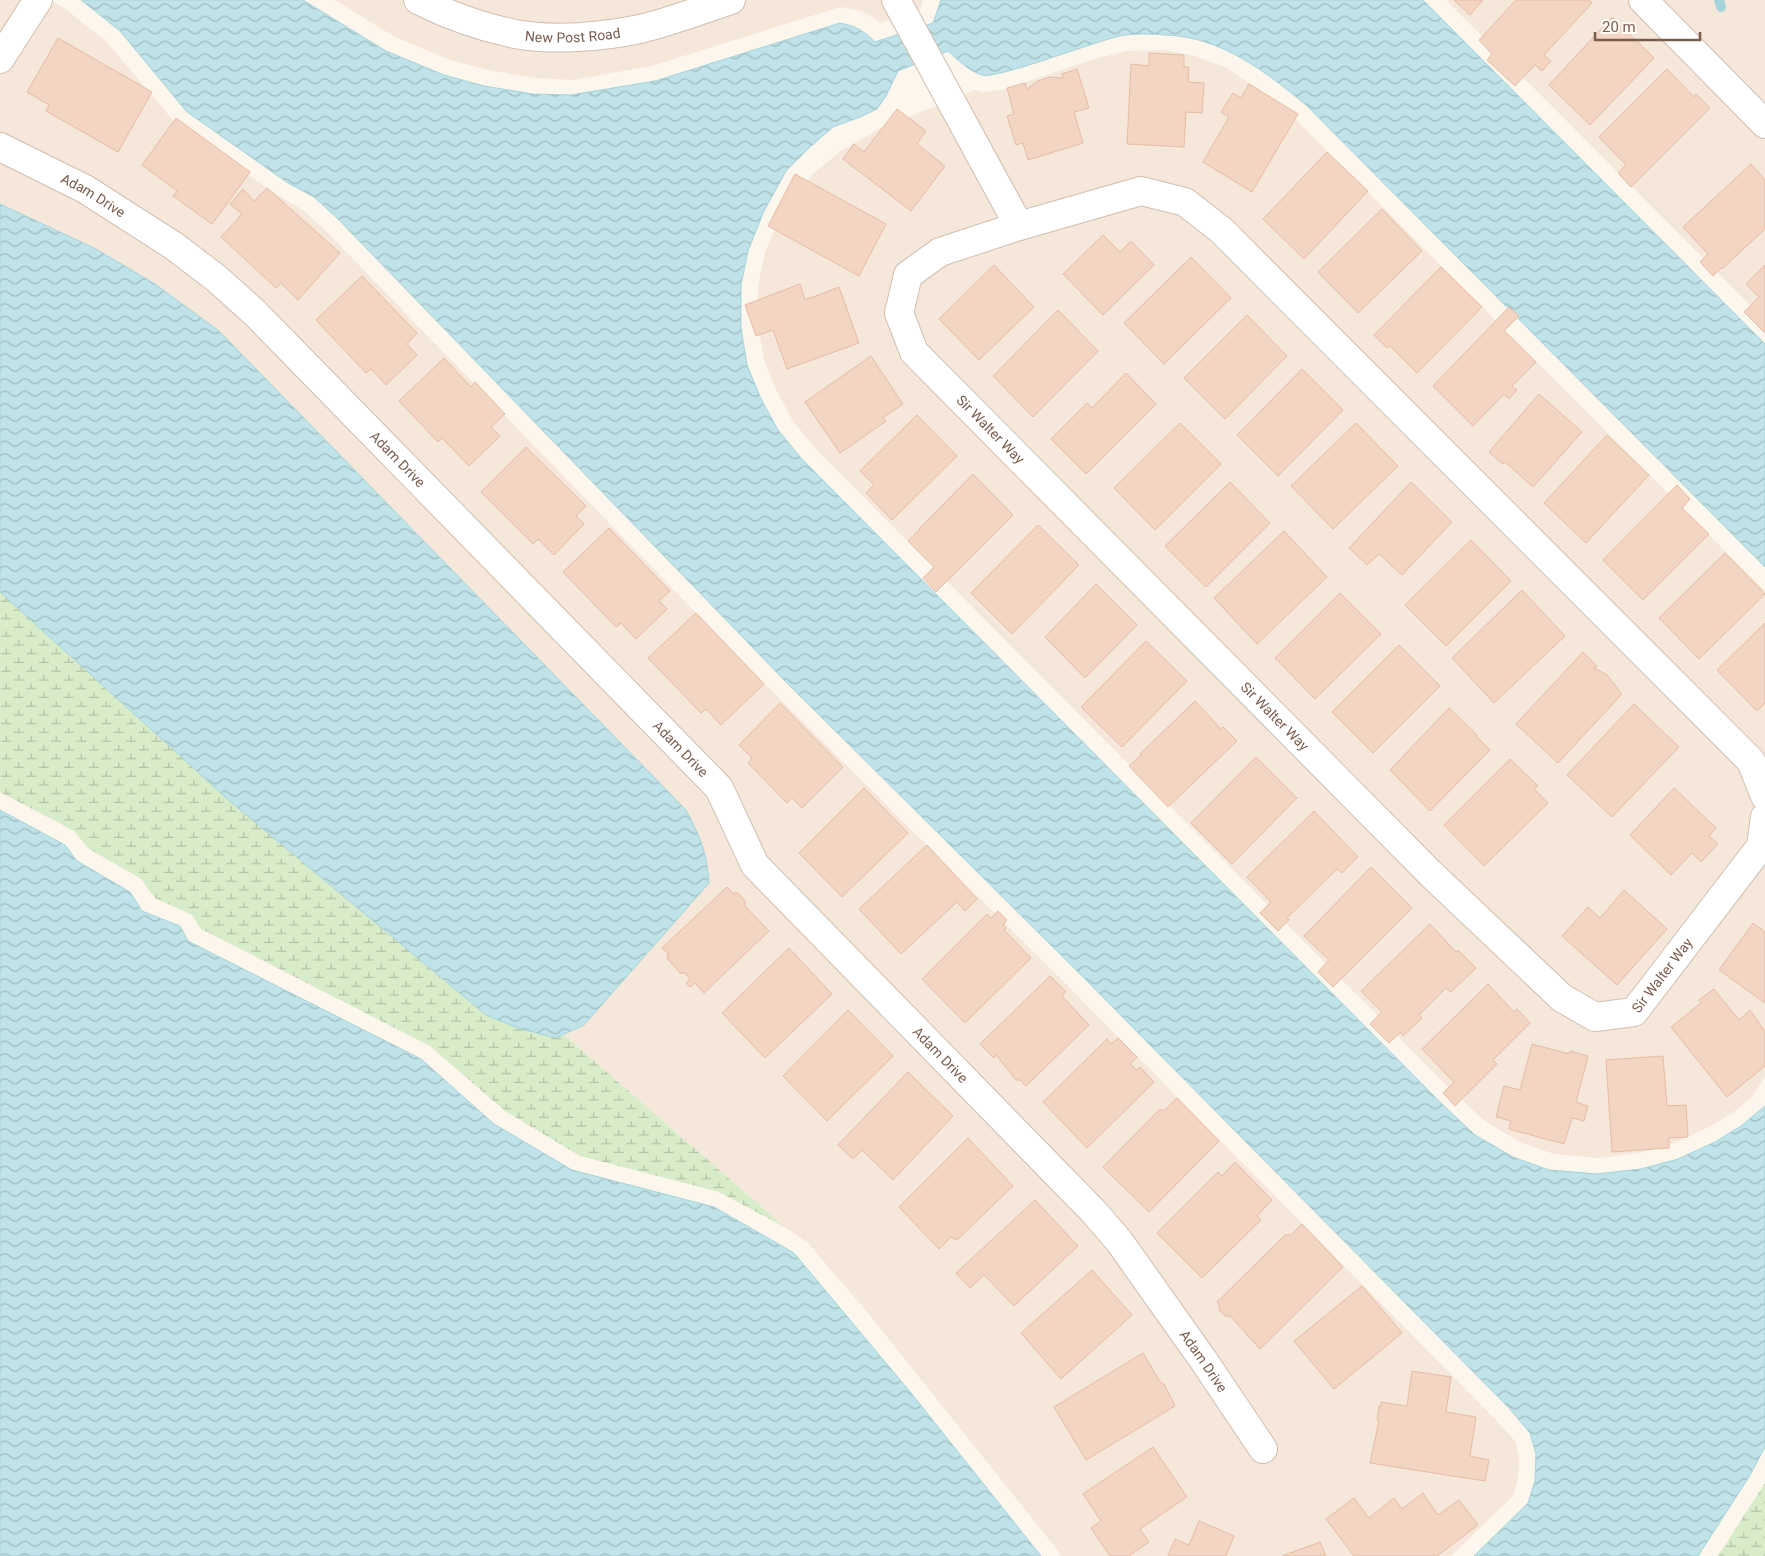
<svg xmlns="http://www.w3.org/2000/svg" width="1765" height="1556" font-family="Roboto,sans-serif">
  <style>
    .residential { fill: #f5e8da }
    .wetland { fill: url(#wetland-marsh) }
    .water { fill: url(#water-waves); stroke: #a5d3da }
    .lines { fill: none; stroke-linecap: round; stroke-linejoin: round }
    .stream { stroke: #a5d3da; stroke-width: 10 }
    .building { fill: #f3d5c3; stroke: #e6bba3 }
    .minor-casing { stroke: #d1beb0; stroke-width: 30 }
    .minor { stroke: #fff; stroke-width: 28 }
    .labels { text-anchor: middle; dominant-baseline: central; stroke-width: 5; stroke-linejoin: round; paint-order: stroke }
    .street-label { font-size: 14px; fill: #7a5c4d; stroke: #fffaf3 }
  </style>
  <defs>
    <pattern id="wetland-marsh" width="20" height="14" patternUnits="userSpaceOnUse" patternTransform="scale(1.25)"><rect width="20" height="14" fill="#d8ecc9"/><path d="M1 5h8M5 5V1M11 12h8M15 12V8" fill="none" stroke="#b4c2a5"/></pattern>
    <pattern id="water-waves" width="16" height="10" patternUnits="userSpaceOnUse" patternTransform="scale(1.25)"><rect width="16" height="10" fill="#bfe3e8"/><path d="M0 5q4-4 8 0t8 0" fill="none" stroke="#a0bbbe"/></pattern>
  </defs>
  <rect width="100%" height="100%" fill="#fdf6ec"/>
  <g class="residential">
    <polygon points="0,0 51,0 67,10 107,42 176,124 277,195 303,210 323,228 774,693 1064,982 1495,1419 1515,1441 1519,1457 1518,1479 1513,1496 1451,1556 1062,1556 867,1312 808,1243 786,1228 564,1035 584,1025 709,883 707,861 699,837 219,331 155,284 96,249 0,204"/>
    <polygon points="335,0 923,0 920,10 880,23 873,17 862,11 840,7 652,66 572,80 535,78 488,70 450,60 395,37"/>
    <polygon points="1446,0 1765,0 1765,320"/>
    <polygon points="1165,50 1195,56 1225,67 1256,87 1293,117 1765,591 1765,1077 1751,1098 1731,1114 1707,1128 1672,1144 1638,1153 1598,1158 1554,1154 1522,1143 1486,1122 1456,1095 815,448 793,421 777,392 764,360 758,325 758,286 765,252 780,219 789,202 813,174 842,150 881,128 975,90 984,92 1005,89 1091,60 1126,51"/>
  </g>
  <g class="wetland">
    <polygon points="0,592 233,804 486,1015 518,1028 556,1038 564,1035 786,1228 719,1192 580,1156 505,1111 430,1046 201,929 192,915 155,898 140,878 89,849 74,831 0,792"/>
    <polygon points="1765,1483 1765,1556 1718,1556"/>
  </g>
  <g class="water">
    <path d="M 81,0 L 303,0 L 386,51 L 444,75 L 484,86 L 533,94 L 571,95 L 655,81 L 840,23 C 856,26 864,31 875,42 L 933,23 L 941,0 L 1423,0 L 1765,344 L 1765,567 L 1306,105 C 1265,71 1221,37 1166,35 C 1152,34 1134,33 1120,36 C 1096,41 995,80 982,75 C 969,71 958,60 948,51 L 898,71 L 886,96 L 877,109 L 860,117 L 833,127 L 811,146 L 786,171 L 764,211 L 748,251 L 741,285 L 741,328 L 747,365 L 761,399 L 778,430 L 801,458 L 1444,1106 L 1475,1135 L 1513,1157 L 1549,1170 L 1597,1174 L 1641,1169 L 1678,1159 L 1715,1142 L 1741,1126 L 1765,1106 L 1765,1447 L 1749,1477 L 1698,1556 L 1474,1556 L 1528,1503 L 1535,1481 L 1536,1454 L 1530,1433 L 1509,1408 L 1077,971 L 787,683 L 336,217 L 314,197 L 288,183 L 187,112 L 120,31 Z"/>
    <path d="M 0,204 L 96,249 L 155,284 L 219,331 L 686,810 C 700,837 707,852 709,883 L 584,1025 L 556,1038 L 518,1028 L 486,1015 L 233,804 L 0,592 Z"/>
    <polygon points="0,810 65,845 77,861 130,892 142,911 180,926 188,941 421,1059 494,1124 572,1170 714,1207 794,1253 911,1393 1041,1556 0,1556"/>
  </g>
  <g class="lines">
    <polyline class="stream" points="1719,0 1721,7"/>
  </g>
  <g class="building">
    <polygon points="1454,0 1483,0 1470,15"/>
    <polygon points="1516,0 1589,0 1592,3 1544,55 1551,61 1542,71 1535,65 1515,86 1487,60 1492,54 1479,40"/>
    <polygon points="1612,17 1654,58 1590,125 1549,85"/>
    <polygon points="58,38 152,92 118,152 46,111 49,105 27,92"/>
    <polygon points="1149,53 1184,55 1184,67 1189,67 1188,82 1204,83 1202,113 1186,112 1184,147 1127,144 1131,64 1149,66"/>
    <polygon points="1077,69 1089,108 1074,112 1083,143 1028,160 1023,143 1016,145 1007,116 1014,114 1007,88 1025,83 1027,89 1038,81 1050,77 1063,78 1062,74"/>
    <polygon points="1667,69 1694,97 1696,94 1710,108 1631,187 1618,173 1626,165 1599,137"/>
    <polygon points="1249,84 1298,114 1252,192 1203,162 1229,117 1221,112 1233,93 1241,98"/>
    <polygon points="897,109 926,131 917,144 945,166 911,211 843,159 854,144 864,152"/>
    <polygon points="176,118 250,172 212,224 173,196 177,191 142,165"/>
    <polygon points="1327,152 1368,191 1304,259 1263,219"/>
    <polygon points="1751,164 1765,180 1765,229 1722,269 1721,268 1713,276 1700,262 1708,254 1683,227"/>
    <polygon points="795,174 886,224 859,276 768,226"/>
    <polygon points="267,188 340,253 298,300 281,283 276,288 221,237 242,214 230,204 243,189 254,201"/>
    <polygon points="1382,209 1422,251 1358,313 1318,272"/>
    <polygon points="1103,235 1120,252 1131,241 1154,265 1103,315 1063,274"/>
    <polygon points="1191,257 1231,298 1164,364 1124,323"/>
    <polygon points="994,265 1034,307 979,360 939,319"/>
    <polygon points="1765,265 1765,333 1744,312 1759,297 1746,284"/>
    <polygon points="1441,267 1482,307 1417,373 1390,346 1387,348 1374,335"/>
    <polygon points="362,276 417,333 407,344 417,355 386,385 371,369 366,373 316,320"/>
    <polygon points="800,284 805,300 839,287 859,343 787,369 773,330 756,336 745,305"/>
    <polygon points="1509,307 1519,316 1504,331 1536,362 1512,386 1517,390 1509,399 1504,394 1473,426 1433,386"/>
    <polygon points="1058,310 1098,351 1033,417 993,376"/>
    <polygon points="1247,315 1287,356 1225,419 1184,378"/>
    <polygon points="871,356 903,404 883,418 886,421 840,453 805,402"/>
    <polygon points="444,358 471,387 475,382 505,414 491,427 500,436 469,466 442,438 438,442 399,401"/>
    <polygon points="1302,369 1343,410 1278,476 1237,435"/>
    <polygon points="1126,373 1156,404 1086,474 1051,439 1087,403 1092,408"/>
    <polygon points="1539,394 1582,432 1533,487 1505,462 1503,464 1489,452"/>
    <polygon points="917,415 957,456 892,520 866,493 874,485 860,471"/>
    <polygon points="1180,423 1221,464 1155,530 1114,488"/>
    <polygon points="1356,423 1398,466 1333,529 1291,486"/>
    <polygon points="1607,435 1649,475 1586,543 1544,503"/>
    <polygon points="526,447 586,506 576,516 584,524 554,555 538,539 533,544 481,492"/>
    <polygon points="973,474 1013,515 936,592 923,578 934,567 908,541 920,529 919,529"/>
    <polygon points="1230,482 1270,523 1206,587 1165,546"/>
    <polygon points="1411,482 1452,522 1402,575 1379,554 1367,565 1349,548"/>
    <polygon points="1677,485 1690,499 1682,508 1709,534 1643,600 1603,560"/>
    <polygon points="1038,525 1079,565 1012,634 971,593"/>
    <polygon points="609,528 670,591 659,601 667,609 636,639 621,623 616,627 563,572"/>
    <polygon points="1284,531 1327,577 1257,644 1214,598"/>
    <polygon points="1471,540 1511,581 1446,646 1405,605"/>
    <polygon points="1725,553 1765,594 1699,659 1659,618"/>
    <polygon points="1096,584 1137,625 1085,678 1045,637"/>
    <polygon points="1522,590 1565,636 1494,703 1452,658"/>
    <polygon points="1340,593 1381,634 1315,699 1275,658"/>
    <polygon points="696,613 764,684 721,725 706,709 701,713 648,658"/>
    <polygon points="1765,623 1765,703 1757,711 1717,670"/>
    <polygon points="1146,641 1187,681 1122,747 1081,707"/>
    <polygon points="1399,645 1440,686 1373,753 1332,712"/>
    <polygon points="1583,652 1597,666 1594,668 1607,675 1622,694 1558,763 1516,724"/>
    <polygon points="1195,701 1221,729 1223,727 1237,741 1168,807 1129,766 1141,755 1140,754"/>
    <polygon points="780,703 843,767 802,808 792,798 787,803 748,763 752,758 739,745"/>
    <polygon points="1634,704 1679,747 1612,817 1567,775"/>
    <polygon points="1449,708 1477,735 1476,736 1490,750 1430,811 1390,770"/>
    <polygon points="1256,757 1297,798 1232,864 1191,823"/>
    <polygon points="1510,759 1538,786 1534,789 1548,803 1484,866 1444,825"/>
    <polygon points="864,788 908,833 842,897 799,853"/>
    <polygon points="1674,788 1716,828 1709,836 1718,844 1701,862 1692,853 1671,875 1630,835"/>
    <polygon points="1314,811 1358,857 1342,873 1337,869 1287,918 1289,920 1278,931 1260,913 1271,902 1247,877"/>
    <polygon points="927,845 977,899 965,911 957,902 901,954 859,909"/>
    <polygon points="1371,867 1412,908 1333,987 1318,972 1329,960 1304,936"/>
    <polygon points="727,887 733,893 738,893 745,901 745,906 769,931 704,993 695,983 690,987 686,983 690,979 685,973 680,973 667,958 668,953 662,948"/>
    <polygon points="1624,890 1667,929 1617,985 1562,936 1588,907 1600,918"/>
    <polygon points="998,911 1007,920 1003,925 1006,928 1004,930 1031,958 965,1023 922,979 987,914 991,918"/>
    <polygon points="1753,923 1765,932 1765,1003 1719,970"/>
    <polygon points="1430,924 1456,952 1458,950 1476,968 1451,992 1446,988 1419,1015 1422,1018 1403,1036 1401,1032 1389,1043 1370,1024 1382,1012 1361,991"/>
    <polygon points="789,948 832,994 765,1058 722,1013"/>
    <polygon points="1050,976 1066,992 1062,996 1089,1025 1026,1086 1020,1080 1016,1080 996,1055 994,1058 980,1044"/>
    <polygon points="1488,984 1514,1012 1517,1009 1530,1023 1493,1060 1497,1064 1455,1106 1443,1093 1454,1082 1422,1049"/>
    <polygon points="1714,989 1739,1020 1750,1010 1765,1032 1765,1066 1727,1097 1671,1027 1701,1003 1699,1000"/>
    <polygon points="848,1010 893,1056 827,1121 783,1076"/>
    <polygon points="1118,1038 1137,1057 1130,1064 1137,1070 1140,1067 1154,1082 1087,1148 1043,1102 1107,1039 1111,1044"/>
    <polygon points="1532,1044 1569,1054 1570,1051 1588,1056 1576,1102 1588,1106 1584,1121 1572,1118 1564,1144 1509,1129 1511,1121 1496,1117 1504,1086 1520,1090"/>
    <polygon points="1663,1056 1667,1106 1686,1105 1688,1137 1669,1138 1669,1148 1612,1152 1606,1060"/>
    <polygon points="908,1072 953,1116 893,1180 862,1150 853,1159 838,1145"/>
    <polygon points="1177,1098 1219,1141 1149,1212 1103,1167 1159,1110 1165,1110"/>
    <polygon points="968,1138 1013,1186 957,1240 951,1237 939,1249 899,1207"/>
    <polygon points="1235,1162 1272,1200 1257,1216 1261,1220 1202,1278 1157,1233 1218,1172 1222,1176"/>
    <polygon points="1035,1200 1078,1246 1014,1306 984,1275 970,1288 956,1273"/>
    <polygon points="1302,1224 1343,1267 1260,1349 1230,1316 1225,1316 1219,1310 1219,1304 1217,1302 1285,1235 1291,1235"/>
    <polygon points="1092,1270 1132,1315 1061,1379 1021,1333"/>
    <polygon points="1362,1286 1402,1333 1334,1389 1294,1341"/>
    <polygon points="1143,1353 1160,1382 1164,1384 1175,1406 1086,1460 1054,1407"/>
    <polygon points="1412,1371 1451,1377 1446,1412 1476,1417 1470,1456 1489,1460 1485,1481 1370,1463 1379,1421 1377,1420 1379,1406 1381,1407 1381,1402 1407,1406"/>
    <polygon points="1153,1447 1187,1497 1140,1529 1149,1542 1129,1556 1110,1556 1091,1528 1101,1521 1083,1494"/>
    <polygon points="1423,1493 1438,1515 1459,1500 1478,1525 1437,1556 1354,1556 1326,1519 1354,1498 1369,1518 1394,1498 1402,1509"/>
    <polygon points="1199,1521 1234,1536 1226,1556 1168,1556 1175,1539 1189,1545"/>
    <polygon points="1320,1542 1326,1556 1282,1556"/>
  </g>
  <g class="lines">
    <g class="minor-casing">
      <g id="minor">
        <path id="s1" d="M 418,0 C 448,15 481,27 515,34 C 553,41 602,37 640,29 C 670,22 701,10 731,0"/>
        <polyline points="896,0 1019,226"/>
        <polyline points="1643,0 1765,124"/>
        <polyline points="0,59 38,0"/>
        <path id="s2" d="M 0,147 L 85,189 L 174,246 L 216,278 L 255,313 L 719,788 L 755,865 L 1093,1211 L 1119,1241 L 1204,1361 L 1263,1449"/>
        <path id="s3" d="M 1765,796 L 1751,761 L 1221,230 L 1185,202 L 1141,191 L 1019,226 L 940,252 L 908,275 L 899,313 L 914,352 L 1430,873 L 1562,998 L 1595,1017 L 1634,1012 L 1761,846 L 1765,817"/>
      </g>
    </g>
    <use href="#minor" class="minor"/>
  </g>
  <g class="labels">
    <g class="street-label">
      <text stroke="none"><textPath href="#s1" startOffset="161">New Post Road</textPath></text>
      <text stroke="none"><textPath href="#s2" startOffset="105">Adam Drive</textPath></text>
      <text stroke="none"><textPath href="#s3" startOffset="1318">Sir Walter Way</textPath></text>
      <text stroke="none"><textPath href="#s2" startOffset="510">Adam Drive</textPath></text>
      <text stroke="none"><textPath href="#s3" startOffset="1722">Sir Walter Way</textPath></text>
      <text stroke="none"><textPath href="#s2" startOffset="915">Adam Drive</textPath></text>
      <text stroke="none"><textPath href="#s3" startOffset="2248">Sir Walter Way</textPath></text>
      <text stroke="none"><textPath href="#s2" startOffset="1320">Adam Drive</textPath></text>
      <text stroke="none"><textPath href="#s2" startOffset="1725">Adam Drive</textPath></text>
    </g>
  </g>
  <path d="M1595 32v8h105v-8" fill="none" stroke="#7a5c4d" stroke-width="2.5"/>
  <text x="1602" y="32" font-size="15" fill="#7a5c4d" stroke="#fffaf3" stroke-width="4" paint-order="stroke">20 m</text>
</svg>
